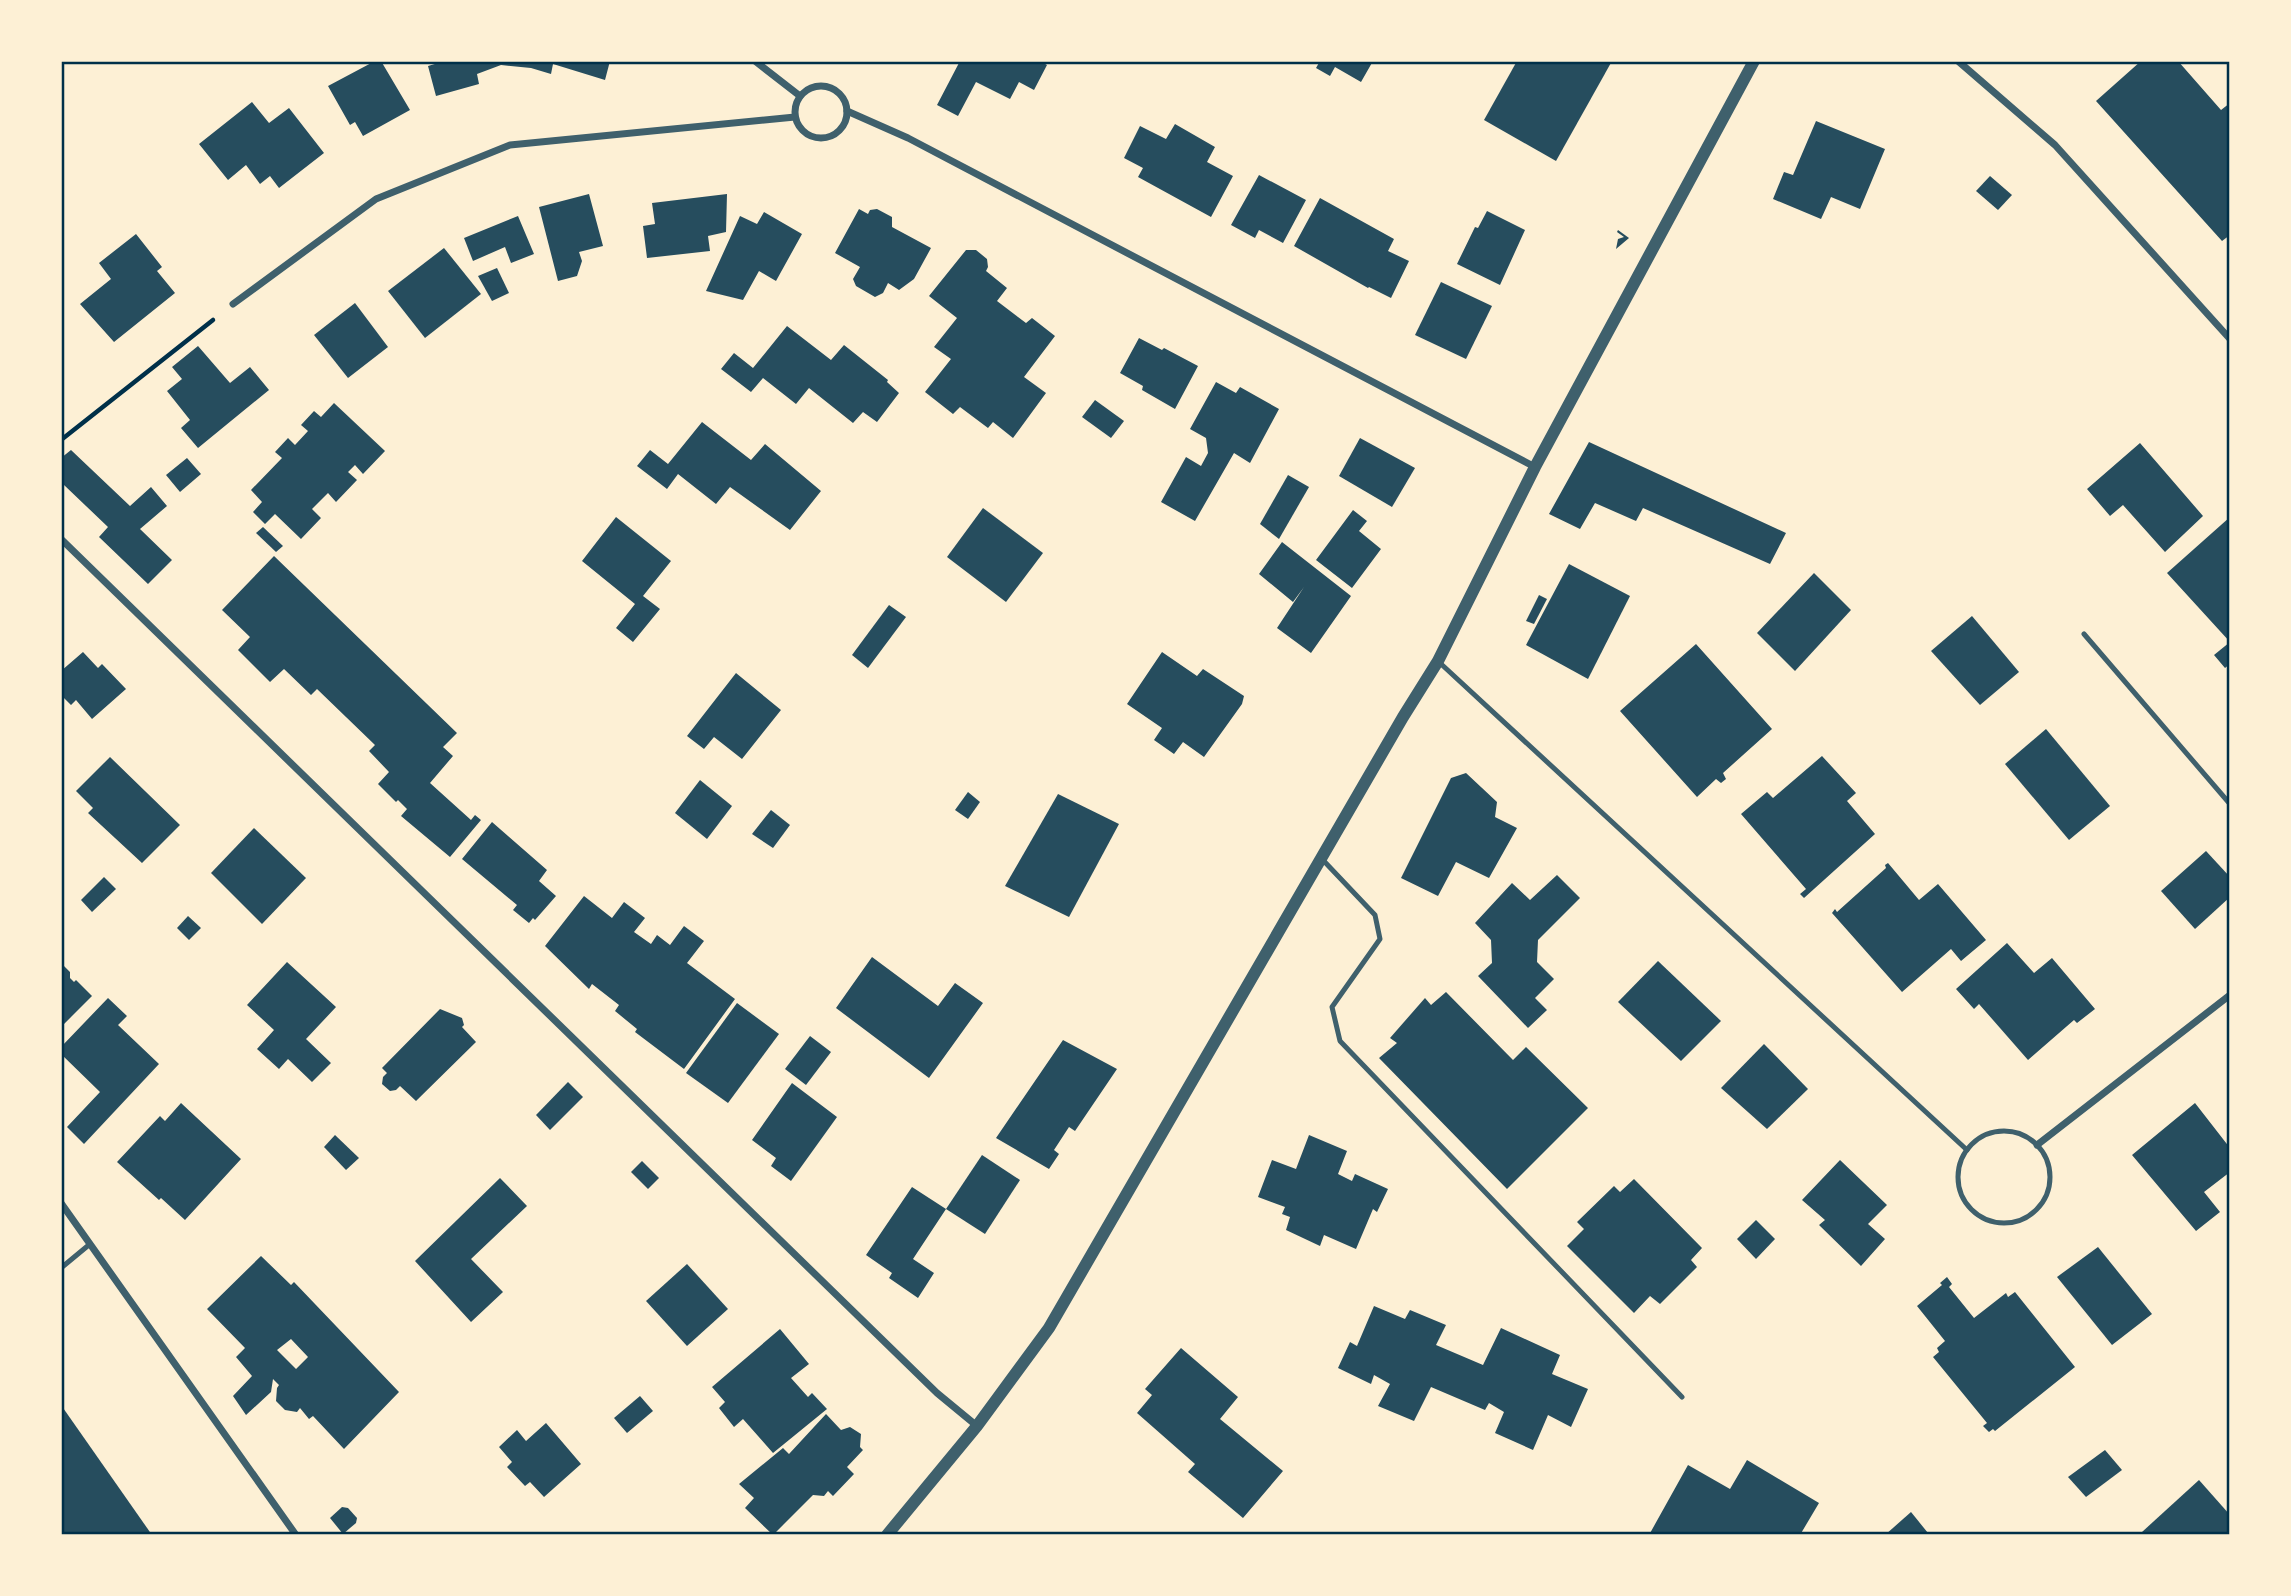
<svg xmlns="http://www.w3.org/2000/svg" width="2291" height="1596" font-family="'Source Sans 3',sans-serif">
  <style>
    .building { fill: #264d5e; fill-rule: evenodd }
    .lines { fill: none; stroke-linecap: round; stroke-linejoin: round }
    .path { stroke: #003049; stroke-width: 4.5 }
    .service { stroke: #3f606c; stroke-width: 5 }
    .minor { stroke: #3f606c; stroke-width: 7 }
    .tertiary { stroke: #3f606c; stroke-width: 12 }
    .neatline { fill: none; stroke: #003049; stroke-width: 2.5 }
  </style>
  <rect width="100%" height="100%" fill="#fdf0d5"/>
  <g class="building">
    <polygon points="375,61 381,61 410,110 363,136 355,122 350,125 328,86"/>
    <polygon points="445,61 610,61 605,80 553,64 551,74 531,68 501,65 477,74 479,84 436,96 428,66"/>
    <polygon points="960,61 1040,61 1047,65 1034,90 1019,82 1010,99 976,82 958,116 937,105"/>
    <polygon points="1320,61 1373,61 1361,82 1335,67 1330,76 1316,68"/>
    <polygon points="1517,61 1612,61 1556,161 1484,120"/>
    <polygon points="2141,61 2178,61 2221,110 2230,103 2230,235 2222,241 2096,101"/>
    <polygon points="252,102 269,123 289,108 324,153 279,188 270,176 260,184 246,165 228,180 199,144"/>
    <polygon points="1816,121 1885,149 1860,209 1831,197 1821,219 1773,199 1784,172 1793,175"/>
    <polygon points="1175,124 1215,147 1207,162 1233,176 1211,217 1138,177 1143,168 1124,158 1140,126 1166,139"/>
    <polygon points="1259,175 1306,200 1283,243 1259,230 1255,238 1231,225"/>
    <polygon points="1990,176 2012,195 1998,210 1976,191"/>
    <polygon points="589,194 603,246 579,252 582,261 577,276 558,281 539,207"/>
    <polygon points="727,194 726,232 708,236 710,251 647,258 643,226 655,224 652,203"/>
    <polygon points="1320,198 1394,239 1388,251 1409,261 1391,298 1369,287 1368,288 1294,246"/>
    <polygon points="859,209 868,214 870,210 877,209 892,217 892,227 931,248 914,279 899,290 888,283 883,293 875,297 856,286 853,279 860,267 835,253"/>
    <polygon points="1487,211 1525,230 1500,285 1457,264 1475,227 1478,228"/>
    <polygon points="764,212 802,234 776,281 759,271 743,300 706,291 740,216 757,224"/>
    <polygon points="518,216 534,254 511,263 505,247 473,261 464,238"/>
    <polygon points="1618,230 1629,238 1616,249 1618,239 1624,237 1617,232"/>
    <polygon points="136,234 162,267 157,271 175,293 114,342 80,304 111,279 99,263"/>
    <polygon points="444,248 481,294 425,338 388,291"/>
    <polygon points="966,250 976,250 987,259 988,267 986,271 1007,288 997,301 1026,323 1032,318 1055,336 1024,377 1046,393 1013,438 993,422 988,428 960,407 953,414 925,392 951,359 934,347 957,318 929,296"/>
    <polygon points="497,268 509,293 492,301 478,276"/>
    <polygon points="1441,282 1492,306 1466,359 1415,335"/>
    <polygon points="355,303 388,347 348,378 314,335"/>
    <polygon points="787,326 831,360 844,345 888,380 887,382 899,393 877,422 863,412 853,423 809,388 796,404 763,378 751,392 721,369 734,353 753,368"/>
    <polygon points="1139,338 1162,350 1164,348 1198,366 1175,409 1142,390 1143,386 1120,373"/>
    <polygon points="198,346 230,383 250,367 269,390 198,448 181,428 190,420 167,391 182,379 172,367"/>
    <polygon points="1216,382 1236,393 1240,387 1279,409 1250,463 1234,453 1195,521 1161,502 1186,457 1201,466 1208,453 1206,438 1190,429"/>
    <polygon points="1095,400 1124,421 1111,438 1082,417"/>
    <polygon points="334,403 385,451 363,474 355,465 348,472 357,480 336,502 328,493 312,509 321,518 301,539 275,514 265,524 253,512 262,502 251,490 282,458 275,452 288,438 295,445 308,431 301,425 314,411 321,417"/>
    <polygon points="702,422 751,460 765,444 821,491 790,530 730,487 716,504 678,474 667,489 637,466 650,450 668,464"/>
    <polygon points="1360,438 1415,468 1392,507 1339,476"/>
    <polygon points="1589,442 1786,533 1770,564 1643,508 1636,521 1595,503 1580,529 1549,514"/>
    <polygon points="2140,443 2203,516 2165,552 2123,505 2110,516 2087,489"/>
    <polygon points="71,450 130,506 151,487 167,506 140,529 172,560 148,584 99,537 108,527 64,485 61,488 61,458"/>
    <polygon points="187,458 201,474 180,492 166,475"/>
    <polygon points="1288,475 1309,487 1279,539 1260,524"/>
    <polygon points="983,508 1043,553 1006,602 947,557"/>
    <polygon points="1353,510 1367,521 1359,531 1381,549 1352,588 1316,560"/>
    <polygon points="616,517 671,561 643,596 660,609 633,642 616,628 635,604 582,561"/>
    <polygon points="2230,517 2230,664 2225,668 2214,655 2230,642 2167,573"/>
    <polygon points="263,527 283,546 276,552 256,533"/>
    <polygon points="1282,542 1351,596 1311,653 1277,628 1304,587 1293,602 1259,574"/>
    <polygon points="274,556 457,733 443,747 453,756 430,783 471,820 475,815 481,820 450,857 401,816 407,809 398,800 396,802 378,784 389,772 369,751 375,745 317,689 311,695 284,669 270,682 238,650 250,637 222,610"/>
    <polygon points="1569,564 1630,596 1588,679 1526,645"/>
    <polygon points="1814,573 1851,610 1795,671 1757,633"/>
    <polygon points="1539,595 1547,599 1534,624 1526,621"/>
    <polygon points="889,605 906,617 868,668 852,655"/>
    <polygon points="1972,616 2019,672 1980,705 1931,651"/>
    <polygon points="1696,644 1772,729 1723,773 1726,779 1721,783 1716,779 1697,797 1620,711"/>
    <polygon points="83,652 98,668 102,664 126,689 92,719 76,700 71,705 61,695 61,671"/>
    <polygon points="1162,652 1197,676 1203,669 1244,696 1242,704 1204,757 1183,742 1174,754 1154,740 1162,728 1127,704"/>
    <polygon points="736,673 781,710 742,759 714,737 704,749 687,736"/>
    <polygon points="2046,729 2110,806 2069,840 2005,764"/>
    <polygon points="1822,756 1856,793 1847,801 1875,834 1804,898 1800,894 1806,889 1741,814 1767,792 1773,798"/>
    <polygon points="110,757 180,825 142,863 88,813 93,808 76,791"/>
    <polygon points="1466,773 1497,802 1495,817 1517,828 1489,878 1456,862 1438,896 1401,878 1451,778"/>
    <polygon points="700,780 732,806 707,839 675,813"/>
    <polygon points="968,792 980,802 968,819 955,810"/>
    <polygon points="1058,794 1119,824 1069,917 1005,886"/>
    <polygon points="771,810 790,825 773,848 752,834"/>
    <polygon points="492,822 547,870 539,881 556,896 535,920 533,918 529,923 513,910 517,905 462,859"/>
    <polygon points="254,828 306,878 262,924 211,873"/>
    <polygon points="2206,851 2230,877 2230,897 2195,929 2161,891"/>
    <polygon points="1888,863 1919,900 1938,884 1986,940 1961,961 1951,949 1902,992 1832,913 1835,909 1837,912 1886,868 1885,865"/>
    <polygon points="1557,875 1580,898 1538,940 1537,962 1554,979 1535,998 1547,1010 1528,1028 1478,976 1492,963 1491,940 1475,923 1512,883 1530,900"/>
    <polygon points="104,877 116,889 92,912 81,900"/>
    <polygon points="584,896 612,918 624,902 645,918 634,932 651,944 657,935 670,945 684,926 704,941 687,963 735,999 684,1069 635,1032 637,1029 615,1011 619,1005 592,984 589,989 545,946"/>
    <polygon points="188,916 201,928 189,940 177,928"/>
    <polygon points="2007,943 2034,973 2052,958 2095,1009 2077,1023 2074,1020 2028,1060 1979,1004 1974,1009 1956,989"/>
    <polygon points="872,957 938,1006 955,983 983,1003 929,1078 836,1008"/>
    <polygon points="1658,961 1721,1021 1681,1061 1618,1002"/>
    <polygon points="287,962 336,1007 306,1039 331,1063 312,1082 288,1059 279,1069 257,1049 274,1030 247,1005"/>
    <polygon points="61,963 70,972 70,978 74,982 76,980 92,996 61,1027"/>
    <polygon points="1446,992 1513,1060 1526,1047 1588,1108 1507,1189 1379,1058 1397,1043 1390,1038 1425,998 1431,1005"/>
    <polygon points="108,998 127,1016 118,1025 159,1064 84,1144 67,1127 100,1092 61,1054 61,1047"/>
    <polygon points="737,1003 779,1034 728,1103 686,1073"/>
    <polygon points="440,1009 462,1018 464,1025 462,1027 476,1042 416,1101 400,1086 396,1090 390,1091 382,1084 383,1077 387,1073 382,1068"/>
    <polygon points="810,1036 831,1052 806,1085 785,1069"/>
    <polygon points="1063,1040 1117,1069 1075,1131 1069,1127 1054,1150 1059,1154 1049,1169 996,1138"/>
    <polygon points="1764,1044 1808,1089 1767,1129 1721,1088"/>
    <polygon points="568,1082 583,1097 550,1130 536,1115"/>
    <polygon points="792,1083 837,1117 791,1181 771,1166 776,1158 752,1140"/>
    <polygon points="181,1103 241,1159 185,1220 161,1198 159,1200 117,1162 160,1116 165,1121"/>
    <polygon points="2195,1103 2230,1148 2230,1172 2204,1192 2220,1212 2196,1231 2132,1155"/>
    <polygon points="335,1135 359,1158 346,1170 324,1147"/>
    <polygon points="1309,1135 1347,1151 1338,1174 1352,1181 1355,1174 1388,1189 1377,1212 1373,1209 1356,1249 1324,1235 1320,1246 1286,1230 1290,1217 1282,1214 1285,1207 1258,1197 1272,1160 1296,1169"/>
    <polygon points="982,1155 1020,1180 985,1234 946,1209"/>
    <polygon points="1840,1160 1887,1205 1868,1224 1885,1239 1861,1266 1819,1225 1825,1220 1802,1200"/>
    <polygon points="642,1161 659,1178 648,1189 631,1172"/>
    <polygon points="500,1178 527,1206 471,1259 503,1292 471,1322 415,1261"/>
    <polygon points="1634,1179 1702,1248 1691,1260 1697,1267 1660,1304 1650,1296 1634,1313 1567,1246 1584,1229 1577,1222 1614,1186 1620,1192"/>
    <polygon points="912,1187 946,1209 913,1259 934,1273 918,1298 889,1278 892,1273 866,1255"/>
    <polygon points="1756,1220 1775,1239 1756,1259 1737,1239"/>
    <polygon points="2098,1247 2152,1314 2112,1345 2057,1277"/>
    <path d="M 261,1256 L 291,1285 L 294,1282 L 399,1392 L 344,1449 L 313,1416 L 309,1419 L 300,1408 L 297,1412 L 285,1410 L 276,1401 L 277,1388 L 279,1385 L 273,1379 L 271,1392 L 246,1415 L 233,1396 L 252,1376 L 236,1357 L 245,1348 L 207,1309 ZM 291,1339 L 308,1357 L 296,1369 L 277,1350 Z"/>
    <polygon points="687,1264 728,1309 687,1346 646,1301"/>
    <polygon points="1947,1277 1952,1284 1949,1287 1974,1318 2006,1293 2008,1297 2015,1292 2075,1367 1995,1431 1993,1429 1989,1432 1983,1426 1987,1423 1933,1357 1939,1352 1937,1348 1945,1341 1917,1306 1942,1285 1940,1283"/>
    <polygon points="1374,1306 1405,1319 1410,1310 1446,1325 1436,1345 1483,1365 1501,1328 1560,1355 1552,1374 1588,1389 1571,1427 1548,1415 1533,1450 1495,1433 1504,1412 1489,1403 1485,1410 1431,1387 1414,1421 1378,1406 1390,1384 1374,1375 1371,1384 1338,1368 1350,1342 1357,1346"/>
    <polygon points="780,1329 809,1364 791,1378 808,1397 812,1393 827,1409 773,1453 743,1419 734,1427 719,1408 725,1402 712,1387"/>
    <polygon points="1181,1348 1238,1397 1220,1419 1283,1471 1243,1518 1188,1472 1195,1464 1137,1413 1152,1395 1145,1389"/>
    <polygon points="640,1396 653,1411 627,1433 614,1418"/>
    <polygon points="61,1405 152,1535 61,1535"/>
    <polygon points="826,1414 841,1430 850,1427 861,1434 860,1447 863,1450 847,1467 854,1474 833,1496 828,1491 824,1496 813,1495 773,1535 745,1508 754,1498 739,1484 783,1448 789,1454"/>
    <polygon points="546,1423 581,1464 544,1497 530,1482 525,1486 507,1467 512,1462 499,1447 517,1430 526,1441"/>
    <polygon points="2105,1450 2122,1470 2086,1497 2068,1477"/>
    <polygon points="1747,1460 1819,1503 1800,1535 1649,1535 1688,1465 1730,1489"/>
    <polygon points="2199,1480 2230,1515 2230,1535 2145,1535 2142,1532"/>
    <polygon points="342,1507 348,1508 357,1518 356,1523 343,1534 330,1518"/>
    <polygon points="1911,1512 1928,1533 1926,1535 1885,1535"/>
  </g>
  <g class="lines">
    <polyline class="path" points="61,440 213,320"/>
    <g class="service">
      <polyline points="2084,634 2230,804"/>
      <polyline points="1440,663 1967,1150"/>
      <polyline points="1321,858 1375,915 1380,939 1332,1007 1340,1041 1682,1397"/>
      <circle cx="2004" cy="1177" r="46"/>
      <polyline points="61,1268 90,1244"/>
    </g>
    <g class="minor">
      <polyline points="755,61 800,96"/>
      <polyline points="1958,61 2055,145 2230,339"/>
      <circle cx="821" cy="112" r="26"/>
      <polyline points="847,111 908,138 1535,467"/>
      <polyline points="233,304 376,199 510,145 795,117"/>
      <polyline points="61,539 937,1393 977,1426"/>
      <polyline points="2037,1145 2230,995"/>
      <polyline points="61,1203 296,1535"/>
    </g>
    <polyline class="tertiary" points="887,1535 977,1426 1049,1328 1403,717 1438,661 1535,467 1754,61"/>
  </g>
  <rect width="2291" height="1596" fill="none" stroke="#fdf0d5" stroke-width="126"/>
  <rect x="63" y="63" width="2165" height="1470" class="neatline"/>
</svg>
